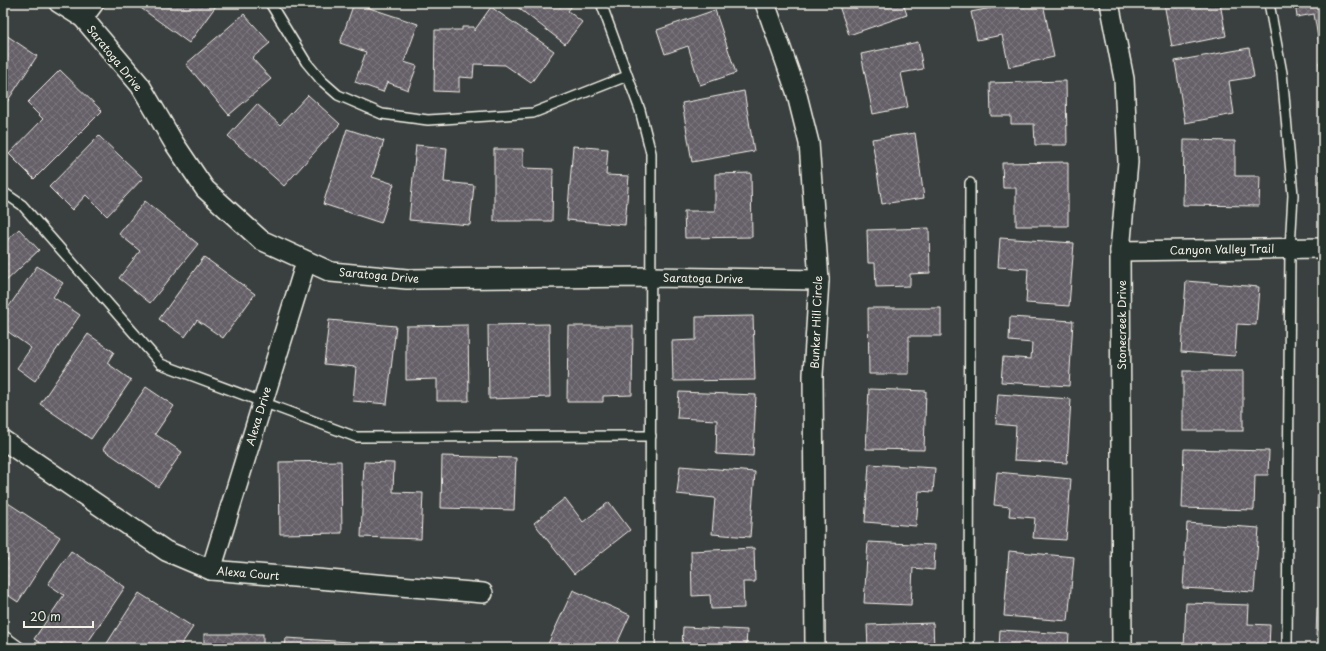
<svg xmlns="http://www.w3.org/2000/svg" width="1326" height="651" font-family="'Playpen Sans',sans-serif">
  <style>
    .building { fill: url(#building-cross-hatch); stroke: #f4f1e8 }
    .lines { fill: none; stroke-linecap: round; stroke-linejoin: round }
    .lane-casing { stroke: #f4f1e8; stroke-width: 12 }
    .street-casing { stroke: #f4f1e8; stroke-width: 22 }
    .lane { stroke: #26332d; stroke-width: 9 }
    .street { stroke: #26332d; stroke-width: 19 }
    .labels { text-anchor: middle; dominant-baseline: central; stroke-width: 4; stroke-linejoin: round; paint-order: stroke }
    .street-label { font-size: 11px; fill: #f4f1e8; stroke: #26332d }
  </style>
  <defs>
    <pattern id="building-cross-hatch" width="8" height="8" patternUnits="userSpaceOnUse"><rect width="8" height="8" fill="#655f68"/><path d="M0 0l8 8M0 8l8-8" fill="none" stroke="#7c767e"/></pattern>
  </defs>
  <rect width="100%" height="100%" fill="#39403f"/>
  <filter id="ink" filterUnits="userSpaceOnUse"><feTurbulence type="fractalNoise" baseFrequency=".025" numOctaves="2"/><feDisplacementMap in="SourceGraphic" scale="8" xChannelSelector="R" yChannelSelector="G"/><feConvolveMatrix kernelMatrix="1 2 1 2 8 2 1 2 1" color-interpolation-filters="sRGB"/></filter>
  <g filter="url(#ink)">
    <g class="building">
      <polygon points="140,3 218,3 189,43 138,6"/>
      <polygon points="354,3 418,24 404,62 417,66 408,90 387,82 383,92 355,82 366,52 340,43"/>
      <polygon points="512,3 574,3 568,11 582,22 565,44"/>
      <polygon points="672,3 693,3 674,10"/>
      <polygon points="838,3 903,3 907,15 849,35"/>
      <polygon points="1016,3 1043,3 1054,57 1009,67 1002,35 977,40 971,12"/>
      <polygon points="1164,3 1220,3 1226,36 1172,47"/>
      <polygon points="1295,3 1323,3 1323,44 1319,44 1314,14 1297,17"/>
      <polygon points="491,7 554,51 531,83 505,65 474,64 473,78 459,77 459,92 434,91 435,30 462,30 462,27 474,27 474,31"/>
      <polygon points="715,10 736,73 700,85 688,46 665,54 657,30"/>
      <polygon points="244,14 270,43 252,58 271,79 229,115 186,64"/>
      <polygon points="3,33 37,56 3,108"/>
      <polygon points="918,42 923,69 901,73 908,107 873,114 861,54"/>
      <polygon points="1249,48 1254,77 1229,81 1234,114 1185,123 1175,61"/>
      <polygon points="1319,62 1323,62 1323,88 1321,88"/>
      <polygon points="60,70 102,111 34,179 9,154 43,119 27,103"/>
      <polygon points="1066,81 1067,145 1035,145 1034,124 1011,124 1011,116 991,116 990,83"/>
      <polygon points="744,91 754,151 692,162 682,103"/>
      <polygon points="308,95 340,124 284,186 228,136 257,104 280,125"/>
      <polygon points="347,129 384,141 372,177 394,184 381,223 323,204"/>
      <polygon points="915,133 924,198 882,204 872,139"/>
      <polygon points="99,136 143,178 107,216 86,195 72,210 49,187"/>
      <polygon points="1184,140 1235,141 1235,176 1260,176 1259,206 1183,205"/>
      <polygon points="416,145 447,148 444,182 474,185 470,225 409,220"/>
      <polygon points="573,146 608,149 606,175 629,176 625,225 567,220"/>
      <polygon points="494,149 523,149 523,168 553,169 552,221 494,221"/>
      <polygon points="1068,162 1068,226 1016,226 1016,188 1003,188 1002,163"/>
      <polygon points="751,173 752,237 685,238 684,211 715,211 715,174"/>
      <polygon points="1320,175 1323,175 1323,203 1321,203"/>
      <polygon points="145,201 198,244 150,303 119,278 140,251 119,234"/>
      <polygon points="929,228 930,273 910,274 910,286 876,287 875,263 868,263 867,230"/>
      <polygon points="19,229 39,250 3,284 3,244"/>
      <polygon points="1000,238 1074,243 1069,306 1026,303 1028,269 998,267"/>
      <polygon points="204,257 255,294 223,338 197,320 185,337 159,319"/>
      <polygon points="37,266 63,283 53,297 80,315 35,381 17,368 31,348 3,328 3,315"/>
      <polygon points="1186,281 1259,287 1256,325 1237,324 1235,356 1181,352"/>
      <polygon points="1321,285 1323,285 1323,313 1319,313"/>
      <polygon points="868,308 941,308 941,336 909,336 909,374 869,374"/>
      <polygon points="753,316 755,380 673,381 672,341 696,340 696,317"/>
      <polygon points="1010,317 1073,321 1069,386 1001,382 1003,357 1031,359 1032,343 1009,341"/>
      <polygon points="329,320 396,326 387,404 353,401 356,367 324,364"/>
      <polygon points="549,324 550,397 489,399 488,325"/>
      <polygon points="468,325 469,401 437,401 437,379 406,380 406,326"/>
      <polygon points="568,326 633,326 632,395 603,396 603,402 567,402"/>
      <polygon points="88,334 114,352 107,363 131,380 91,439 40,404"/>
      <rect x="1183" y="371" width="60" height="60"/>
      <rect x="1321" y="371" width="2" height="27"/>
      <polygon points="146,387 174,406 155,434 182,452 158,487 103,449"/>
      <polygon points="869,389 926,391 924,450 866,449"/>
      <polygon points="679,392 756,395 753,456 716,454 717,420 677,418"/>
      <polygon points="998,394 1071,399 1067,463 1014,460 1016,426 996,424"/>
      <polygon points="1184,449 1269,451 1268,475 1255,475 1254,510 1182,508"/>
      <polygon points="442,456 516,458 514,510 441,508"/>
      <polygon points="341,461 342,533 280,534 279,462"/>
      <polygon points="364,462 394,463 393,492 423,493 421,539 361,537"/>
      <polygon points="869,464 935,468 933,492 919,491 916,526 865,522"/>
      <polygon points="680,466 755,472 750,537 712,534 715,498 677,494"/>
      <polygon points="997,472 1071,479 1066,540 1033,538 1035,518 1009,516 1010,507 994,505"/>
      <polygon points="1319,484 1323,484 1323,510 1317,509"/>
      <polygon points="565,498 583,522 609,502 630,530 574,574 534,523"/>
      <polygon points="8,503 60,537 18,602 3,592 3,566 8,559 3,556 3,511"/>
      <polygon points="1187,523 1259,528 1254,592 1183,588"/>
      <rect x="1320" y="530" width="3" height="28"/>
      <polygon points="868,542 935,545 934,570 913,568 911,605 864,603"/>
      <polygon points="754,548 755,582 743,582 744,608 711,609 710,595 692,596 691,551"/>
      <polygon points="71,551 125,587 84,648 68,648 61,643 58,648 48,648 34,639 64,595 48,584"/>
      <polygon points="1009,551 1074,557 1068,621 1004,616"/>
      <polygon points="573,590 630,615 615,648 551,648 547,646"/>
      <polygon points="139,593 193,627 179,648 104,648"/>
      <polygon points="1186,603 1249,605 1248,624 1270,625 1269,648 1184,648"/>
      <polygon points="1317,608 1323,608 1323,636 1316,636"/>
      <polygon points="933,623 934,648 868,648 867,625"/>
      <polygon points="683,627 747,630 746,648 682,648"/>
      <polygon points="1000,630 1069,634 1068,648 999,648"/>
      <rect x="204" y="634" width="59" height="14"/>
      <polygon points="286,638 350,642 349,648 285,648"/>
      <polygon points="372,642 434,644 433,648 372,648"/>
    </g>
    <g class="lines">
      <g class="lane-casing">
        <g id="lane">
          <polyline points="270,3 306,62 321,80 338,95 382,114 428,120 533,113 627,76"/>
          <polyline points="601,3 640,110 651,153 650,648"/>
          <polyline points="1269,3 1282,73 1293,195 1290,248 1287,648"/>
          <polyline points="3,192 22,205 161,364 356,437 651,436"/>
          <polyline points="3,635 21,648"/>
          <polyline points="969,648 970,183"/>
        </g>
      </g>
      <g class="street-casing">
        <g id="street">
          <polyline points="59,3 83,18 140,85 174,143 205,189 261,240 331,272 407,279 652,277 819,280"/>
          <polyline points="765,3 796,91 809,143 819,280 813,375 815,648"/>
          <polyline points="1109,3 1124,79 1128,162 1120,251 1122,648"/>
          <polyline points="83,18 94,3"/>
          <polyline points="1120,251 1323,248"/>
          <polyline points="3,440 166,551 211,570 483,593"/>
          <polyline points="211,570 306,262"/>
        </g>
      </g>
      <use href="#lane" class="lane"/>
      <use href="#street" class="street"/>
    </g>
  </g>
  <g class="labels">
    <g class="street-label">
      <text transform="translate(115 58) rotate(51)">Saratoga Drive</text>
      <text transform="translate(1222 249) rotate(-1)">Canyon Valley Trail</text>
      <text transform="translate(379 275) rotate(5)">Saratoga Drive</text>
      <text transform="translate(703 278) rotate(1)">Saratoga Drive</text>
      <text transform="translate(816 322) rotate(-88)">Bunker Hill Circle</text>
      <text transform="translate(1121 325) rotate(-90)">Stonecreek Drive</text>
      <text transform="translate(258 416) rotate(-73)">Alexa Drive</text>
      <text transform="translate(248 573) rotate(5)">Alexa Court</text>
    </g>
  </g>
  <rect width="1326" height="651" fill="none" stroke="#26332d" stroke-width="16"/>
  <rect x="8" y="8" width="1310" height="635" fill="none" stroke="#f4f1e8" stroke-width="1.5" filter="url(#ink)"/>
  <path d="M24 621v6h69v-6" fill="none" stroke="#f4f1e8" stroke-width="2"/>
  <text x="30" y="621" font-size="12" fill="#f4f1e8" stroke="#26332d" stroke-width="3" paint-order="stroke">20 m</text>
</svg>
